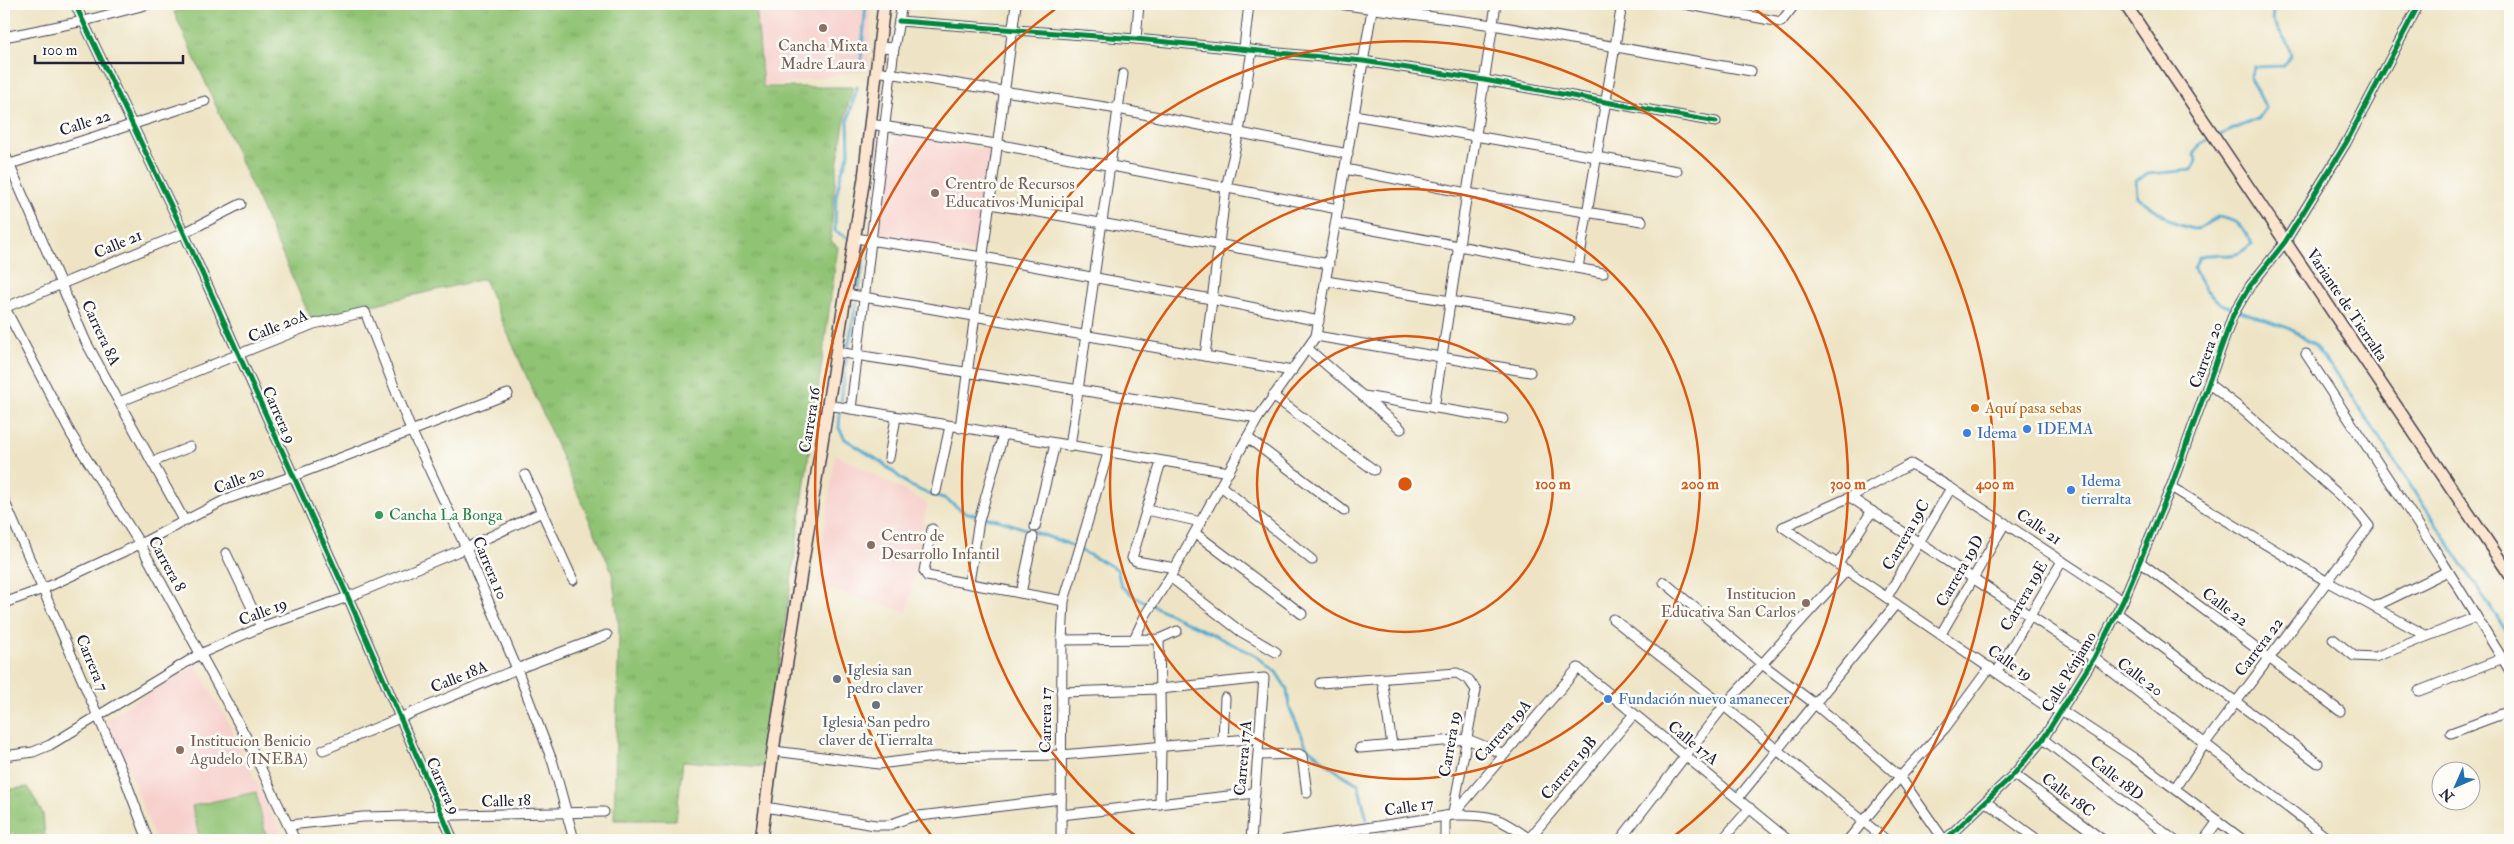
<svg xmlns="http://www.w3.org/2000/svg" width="2514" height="844" font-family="'IM FELL Double Pica',serif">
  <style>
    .built { fill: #f7d0cc }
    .grass { fill: url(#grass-tufts); stroke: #597257 }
    .park { fill: #90c373; stroke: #597257 }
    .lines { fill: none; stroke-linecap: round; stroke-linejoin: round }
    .stream { stroke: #4ea8cc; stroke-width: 3 }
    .minor-casing { stroke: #413f50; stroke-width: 11 }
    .secondary-casing { stroke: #413f50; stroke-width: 14 }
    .minor { stroke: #fff; stroke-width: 9 }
    .secondary { stroke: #fce5cf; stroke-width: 11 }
    .cycleway-casing { stroke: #fdfcf7; stroke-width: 8 }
    .cycleway { stroke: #00873e; stroke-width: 5 }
    .ring { fill: none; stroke: #de560e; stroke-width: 2.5 }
    .education-dot { fill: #8d6e63; stroke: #fdfcf7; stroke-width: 2 }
    .food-dot { fill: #e8710a; stroke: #fdfcf7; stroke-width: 2 }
    .shop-dot { fill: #3f7fe0; stroke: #fdfcf7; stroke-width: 2 }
    .leisure-dot { fill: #2e9e5b; stroke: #fdfcf7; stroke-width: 2 }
    .worship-dot { fill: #6b7280; stroke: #fdfcf7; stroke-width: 2 }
    .labels { text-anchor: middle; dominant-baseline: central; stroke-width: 5; stroke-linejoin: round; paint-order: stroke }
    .education-label { font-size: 16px; fill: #785e54; stroke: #fdfcf7; text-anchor: start }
    .street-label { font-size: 16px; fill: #22223b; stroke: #fdfcf7 }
    .food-label { font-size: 16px; fill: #c56008; stroke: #fdfcf7; text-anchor: start }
    .shop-label { font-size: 16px; fill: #366cbe; stroke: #fdfcf7; text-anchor: start }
    .leisure-label { font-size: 16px; fill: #27864d; stroke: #fdfcf7; text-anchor: start }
    .worship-label { font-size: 16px; fill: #5b616d; stroke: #fdfcf7; text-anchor: start }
    .centre { fill: #de560e; stroke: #fdfcf7; stroke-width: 2.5 }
    .ring-label { font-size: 15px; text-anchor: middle; font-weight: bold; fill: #de560e; stroke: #fdfcf7; stroke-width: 5; stroke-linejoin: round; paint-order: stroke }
  </style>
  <defs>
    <pattern id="grass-tufts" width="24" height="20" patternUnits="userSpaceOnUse" patternTransform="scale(1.25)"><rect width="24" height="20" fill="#90c373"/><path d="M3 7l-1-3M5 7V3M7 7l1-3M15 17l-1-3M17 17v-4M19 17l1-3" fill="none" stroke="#7ca764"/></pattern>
  </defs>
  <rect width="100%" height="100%" fill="#fdfcf7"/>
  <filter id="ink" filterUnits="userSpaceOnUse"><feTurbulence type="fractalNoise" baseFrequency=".02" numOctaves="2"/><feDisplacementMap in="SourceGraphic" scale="10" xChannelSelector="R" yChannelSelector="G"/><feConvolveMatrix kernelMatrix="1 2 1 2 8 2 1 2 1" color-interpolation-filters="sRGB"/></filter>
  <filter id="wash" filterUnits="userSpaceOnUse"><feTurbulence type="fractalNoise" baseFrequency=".0096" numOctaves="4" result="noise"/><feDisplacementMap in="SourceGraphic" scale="20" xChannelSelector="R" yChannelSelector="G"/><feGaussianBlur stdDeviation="1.12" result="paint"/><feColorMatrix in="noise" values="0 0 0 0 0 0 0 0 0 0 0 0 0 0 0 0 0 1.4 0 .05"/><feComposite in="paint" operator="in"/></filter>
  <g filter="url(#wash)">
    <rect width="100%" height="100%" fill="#eee4c5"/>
    <g class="built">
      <polygon points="756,4 871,4 869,70 763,87"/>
      <polygon points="896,133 992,151 979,252 877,236"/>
      <polygon points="835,454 927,503 907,612 817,586"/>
      <polygon points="195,665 224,714 284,840 155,840 137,790 105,720"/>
    </g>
    <g class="grass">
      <path d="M 205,4 L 756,4 L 763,87 L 853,87 C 839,137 833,189 831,241 L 838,247 L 765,767 L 683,761 L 676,820 L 614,820 L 619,629 L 612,572 L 484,279 L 311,319 L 174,12 Z"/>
      <polygon points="28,787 43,814 45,840 4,840 4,790"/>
    </g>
    <polygon class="park" points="256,792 267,840 200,840 192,806"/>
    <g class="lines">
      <g class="stream">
        <polyline points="861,60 866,4"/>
        <polyline points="2217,136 2258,119 2266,108 2250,77 2254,67 2284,66 2291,55 2288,44 2272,20 2274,4"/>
        <path d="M 2212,138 L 2201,143 L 2194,155 L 2197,161 L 2192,170 L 2148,174 L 2136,180 L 2137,197 L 2176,224 L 2197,230 L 2217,217 C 2235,219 2245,226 2252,244 C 2248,246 2243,251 2239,253 C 2225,259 2211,251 2199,257 L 2194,269 L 2205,290 L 2221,304 L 2291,329 L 2312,344 L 2338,375 L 2510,637"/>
        <polyline points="846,237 835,231 836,197 841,174 849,153 848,120 857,87"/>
        <polyline points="859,288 865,248 862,246"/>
        <polyline points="848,348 856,304"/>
        <polyline points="841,401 847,357"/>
        <polyline points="840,411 839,428 845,439 881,462 909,485 928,494 944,498 964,512 1005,522 1066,543 1117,569 1121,586 1135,597 1257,656 1276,672 1287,689 1289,707 1307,747 1335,770 1358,784 1367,819"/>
        <polyline points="1383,831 1393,840"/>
      </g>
    </g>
  </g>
  <g filter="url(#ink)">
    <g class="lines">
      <g class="minor-casing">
        <g id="minor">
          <polyline points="75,4 184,233 348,597 453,840"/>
          <polyline points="1338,4 1493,25 1751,71"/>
          <polyline points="1684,4 1781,22 1795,4"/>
          <polyline points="899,21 1136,39 1363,61 1484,80 1716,122"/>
          <polyline points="4,37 84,21 149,4"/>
          <polyline points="1136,39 1139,4"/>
          <polyline points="880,47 894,48 902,4"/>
          <polyline points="1244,48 1249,4"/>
          <polyline points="876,71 1118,109 1348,154"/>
          <polyline points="1354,115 1677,171"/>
          <polyline points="870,124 996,144 1338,209"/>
          <polyline points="4,152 86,342 184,520"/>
          <polyline points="4,166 205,101"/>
          <polyline points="1345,169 1467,193 1642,221"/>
          <path d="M 990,204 C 1104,222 1216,245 1329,264"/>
          <polyline points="1336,223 1603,273"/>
          <polyline points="855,238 983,257 1211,299 1319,321"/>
          <polyline points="1578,268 1622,4"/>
          <polyline points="1326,281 1569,320"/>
          <polyline points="846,294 1292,371"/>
          <polyline points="4,308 184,233 241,204"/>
          <polyline points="5,308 71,434 140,544 246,737 295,840"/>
          <polyline points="1316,336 1530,372"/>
          <polyline points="1308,349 1401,429"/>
          <polyline points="837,352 1258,418"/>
          <polyline points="2306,354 2439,556 2510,671"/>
          <polyline points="1205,356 1226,188 1239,132 1252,50"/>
          <polyline points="1273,396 1374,470"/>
          <polyline points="1364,396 1503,419"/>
          <polyline points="119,402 314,324 365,312 411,430 466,548 517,669 553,763 574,840"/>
          <polyline points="828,405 1229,472"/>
          <polyline points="1434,408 1496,4"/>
          <polyline points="851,409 894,48"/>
          <polyline points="960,428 1016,4"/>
          <polyline points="1248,438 1344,511"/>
          <polyline points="1070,447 1123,74"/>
          <polyline points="889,458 896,417"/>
          <polyline points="152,462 190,447"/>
          <polyline points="1161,462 1132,558 1136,561 1175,568"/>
          <polyline points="525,475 573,580"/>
          <polyline points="1221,486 1312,560"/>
          <polyline points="2171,487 2326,581 2427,636"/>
          <polyline points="936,491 950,426"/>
          <polyline points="1850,497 2094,658 2330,840"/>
          <polyline points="4,500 124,776 148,840"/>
          <polyline points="1147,510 1201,522"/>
          <polyline points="1035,527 1055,444"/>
          <polyline points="1783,527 2047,707 2061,710 2134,758 2243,840"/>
          <polyline points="1783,527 1850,497 1911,464 1951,488 2123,601"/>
          <polyline points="932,529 924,571 927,576 1064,601"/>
          <polyline points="1195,533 1302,614"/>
          <polyline points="226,553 261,627"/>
          <polyline points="2140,562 2340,711"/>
          <polyline points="1838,564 1872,511"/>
          <polyline points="1170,577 1240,631 1276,652"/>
          <polyline points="969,582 979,521 1003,435"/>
          <polyline points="1664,582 1762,664 1815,704 1900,777 1944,840"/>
          <polyline points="1021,593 1033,537"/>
          <polyline points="1887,597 1951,488"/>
          <polyline points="4,603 43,589 140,544 227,499 293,476 508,394"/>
          <polyline points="2374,607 2448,571"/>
          <polyline points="2117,613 2318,763"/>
          <polyline points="1613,619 1724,706 1886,840"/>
          <polyline points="1941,634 2005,523"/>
          <polyline points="1134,639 1146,614 1170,577 1258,418 1316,336 1373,4"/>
          <polyline points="1159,639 1161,747 1160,804"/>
          <polyline points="2333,639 2354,656 2375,657 2476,617"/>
          <polyline points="1062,640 1159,639 1177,631"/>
          <polyline points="1997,672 2062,561"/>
          <polyline points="1382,678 1392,745"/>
          <polyline points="1320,683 1457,673 1469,680 1476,690 1453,812"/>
          <polyline points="2419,691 2501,659"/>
          <polyline points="1061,692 1160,689 1264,678 1251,840"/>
          <polyline points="2451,733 2510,711"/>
          <polyline points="2043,739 2174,840"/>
          <polyline points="1223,741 1225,698"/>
          <polyline points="1360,748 1467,739 1504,754"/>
          <polyline points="323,750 517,669 607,635"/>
          <polyline points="774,751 879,764 934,757 1061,755 1260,738"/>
          <polyline points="1259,755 1299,754 1302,756 1307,793"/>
          <polyline points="4,756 33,752 50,745 200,654 261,627 348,597 466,548 542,512"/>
          <polyline points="2014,774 2103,840"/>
          <polyline points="2175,788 2206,742 2369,526 2356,510 2245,412 2209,384"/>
          <polyline points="1738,798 1896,604"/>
          <polyline points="1986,802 2038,840"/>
          <polyline points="765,807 875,825 889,825 911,817 1061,799"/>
          <polyline points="1061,815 1255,793"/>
          <polyline points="1453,815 1578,668 1788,840"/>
          <polyline points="1445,816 1445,840"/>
          <polyline points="290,825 363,817 604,812"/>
          <polyline points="1061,840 1062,640 1064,601 1108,453"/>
          <path d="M 1285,840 L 1453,815 C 1492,814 1499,817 1531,840"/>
          <polyline points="1528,840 1634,714"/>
          <polyline points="1620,840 1724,706 1847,570"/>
          <polyline points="1722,840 1750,808"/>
          <polyline points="1848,840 1900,777 1945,728 1990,667"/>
          <polyline points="1945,840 2014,774 2043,739 2094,658 2123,601 2171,487 2233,315 2250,286 2285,242 2346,143 2419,4"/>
          <polyline points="2204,840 2218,821"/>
        </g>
      </g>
      <g class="secondary-casing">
        <g id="secondary">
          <polyline points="2125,4 2510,575"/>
          <polyline points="761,840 775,737 864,178 884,4"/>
        </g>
      </g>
      <use href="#minor" class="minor"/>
      <use href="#secondary" class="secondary"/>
      <g class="cycleway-casing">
        <g id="cycleway">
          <polyline points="75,4 184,233 348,597 453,840"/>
          <polyline points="899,21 1136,39 1363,61 1484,80 1716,122"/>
          <polyline points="1945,840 2014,774 2043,739 2094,658 2123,601 2171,487 2233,315 2250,286 2285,242 2346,143 2419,4"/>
        </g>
      </g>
      <use href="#cycleway" class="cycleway"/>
    </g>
  </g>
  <g class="ring">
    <circle cx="1405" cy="484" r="148"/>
    <circle cx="1405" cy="484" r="295"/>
    <path d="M1141 840A443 443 0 1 1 1669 840"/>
    <path d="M934 839A590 590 0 0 1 1058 7M1752 7A590 590 0 0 1 1876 839"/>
  </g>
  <g class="education-dot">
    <circle cx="823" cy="28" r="5"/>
    <circle cx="935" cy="193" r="5"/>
    <circle cx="871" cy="545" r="5"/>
    <circle cx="1806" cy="603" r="5"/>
    <circle cx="180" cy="750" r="5"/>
  </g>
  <circle class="food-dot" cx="1975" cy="408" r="5"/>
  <g class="shop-dot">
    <circle cx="2027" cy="429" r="5"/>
    <circle cx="1967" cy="433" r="5"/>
    <circle cx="2071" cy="490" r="5"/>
    <circle cx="1608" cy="699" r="5"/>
  </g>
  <circle class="leisure-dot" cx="379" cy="515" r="5"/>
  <g class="worship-dot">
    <circle cx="837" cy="679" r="5"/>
    <circle cx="876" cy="705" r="5"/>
  </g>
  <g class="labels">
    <g class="education-label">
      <text x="823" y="46" text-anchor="middle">Cancha Mixta<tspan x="823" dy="18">Madre Laura</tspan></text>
      <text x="945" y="184">Crentro de Recursos<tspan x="945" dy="18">Educativos Municipal</tspan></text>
      <text x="881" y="536">Centro de<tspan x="881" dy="18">Desarrollo Infantil</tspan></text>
      <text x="1796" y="594" text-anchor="end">Institucion<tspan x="1796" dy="18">Educativa San Carlos</tspan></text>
      <text x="190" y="741">Institucion Benicio<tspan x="190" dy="18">Agudelo (INEBA)</tspan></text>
    </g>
    <g class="street-label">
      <text transform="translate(85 123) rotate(-18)">Calle 22</text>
      <text transform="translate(118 244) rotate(-23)">Calle 21</text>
      <text transform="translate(2347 305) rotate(56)">Variante de Tierralta</text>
      <text transform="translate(278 326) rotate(-22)">Calle 20A</text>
      <text transform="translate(101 333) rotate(65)">Carrera 8A</text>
      <text transform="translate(2206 355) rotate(-70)">Carrera 20</text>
      <text transform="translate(279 415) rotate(66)">Carrera 9</text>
      <text transform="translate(810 420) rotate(-81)">Carrera 16</text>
      <text transform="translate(239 480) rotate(-21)">Calle 20</text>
      <text transform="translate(2039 527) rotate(34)">Calle 21</text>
      <text transform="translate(1906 535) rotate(-60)">Carrera 19C</text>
      <text transform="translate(167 564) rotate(61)">Carrera 8</text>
      <text transform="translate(490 568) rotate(67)">Carrera 10</text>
      <text transform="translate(1960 571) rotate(-60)">Carrera 19D</text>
      <text transform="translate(2024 596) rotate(-60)">Carrera 19E</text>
      <text transform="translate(2225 607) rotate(37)">Calle 22</text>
      <text transform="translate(263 612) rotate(-21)">Calle 19</text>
      <text transform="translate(2259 647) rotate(-53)">Carrera 22</text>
      <text transform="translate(92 663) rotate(67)">Carrera 7</text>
      <text transform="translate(2010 663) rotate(35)">Calle 19</text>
      <text transform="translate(2069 672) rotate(-59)">Calle Pénjamo</text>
      <text transform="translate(459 677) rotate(-22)">Calle 18A</text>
      <text transform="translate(2140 677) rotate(37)">Calle 20</text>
      <text transform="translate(1046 720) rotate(-90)">Carrera 17</text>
      <text transform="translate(1503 731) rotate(-49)">Carrera 19A</text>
      <text transform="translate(1693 743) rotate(39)">Calle 17A</text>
      <text transform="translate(1450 744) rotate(-80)">Carrera 19</text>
      <text transform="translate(1243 758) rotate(-85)">Carrera 17A</text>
      <text transform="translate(1569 768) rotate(-50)">Carrera 19B</text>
      <text transform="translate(2117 778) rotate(38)">Calle 18D</text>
      <text transform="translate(443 786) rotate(66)">Carrera 9</text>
      <text transform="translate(2068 795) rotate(37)">Calle 18C</text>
      <text transform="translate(506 801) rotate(-2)">Calle 18</text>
      <text transform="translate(1409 807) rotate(-9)">Calle 17</text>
    </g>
    <g class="food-label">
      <text x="1985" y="408">Aquí pasa sebas</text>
    </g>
    <g class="shop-label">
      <text x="2037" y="429">IDEMA</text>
      <text x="1977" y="433">Idema</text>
      <text x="2081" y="481">Idema<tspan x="2081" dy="18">tierralta</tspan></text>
      <text x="1618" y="699">Fundación nuevo amanecer</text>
    </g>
    <g class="leisure-label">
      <text x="389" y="515">Cancha La Bonga</text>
    </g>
    <g class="worship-label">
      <text x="847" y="670">Iglesia san<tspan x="847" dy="18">pedro claver</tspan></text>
      <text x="876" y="722" text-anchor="middle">Iglesia San pedro<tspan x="876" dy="18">claver de Tierralta</tspan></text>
    </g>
  </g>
  <circle cx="1405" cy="484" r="8" class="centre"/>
  <g class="ring-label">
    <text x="1553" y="489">100 m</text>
    <text x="1700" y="489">200 m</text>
    <text x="1848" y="489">300 m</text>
    <text x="1995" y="489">400 m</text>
  </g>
  <rect width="2514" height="844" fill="none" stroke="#fdfcf7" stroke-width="20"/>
  <g transform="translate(2456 786) rotate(225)"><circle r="24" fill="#fdfcf7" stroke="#a5a5ac"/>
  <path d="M0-4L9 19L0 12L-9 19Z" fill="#1f6fb2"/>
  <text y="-8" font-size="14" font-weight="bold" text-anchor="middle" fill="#22223b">N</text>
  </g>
  <path d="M35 55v8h148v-8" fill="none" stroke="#22223b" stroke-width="2.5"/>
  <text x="42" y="55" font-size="15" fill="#22223b" stroke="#fdfcf7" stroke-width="4" paint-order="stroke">100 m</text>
</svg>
